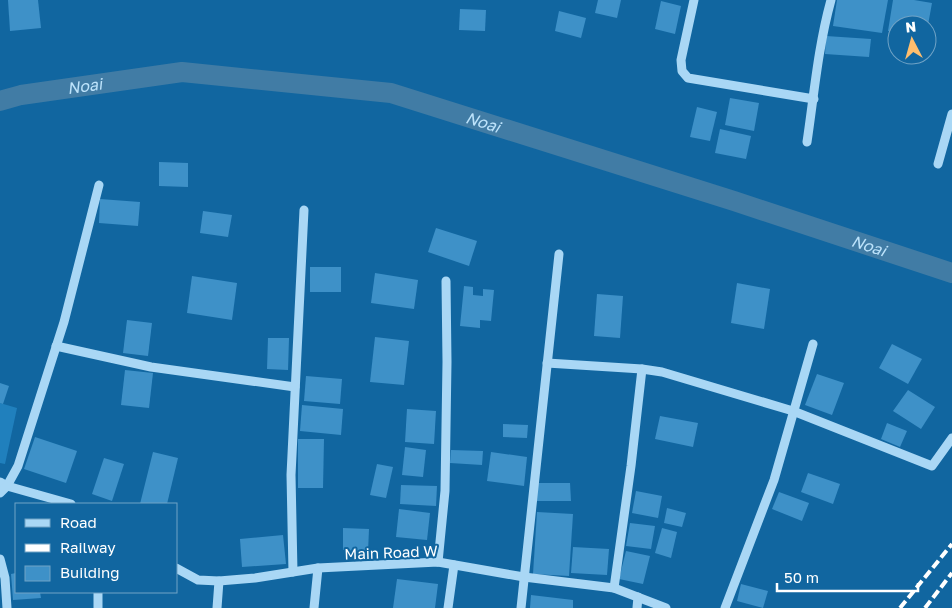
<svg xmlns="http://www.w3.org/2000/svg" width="952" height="608" font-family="'Golos Text',sans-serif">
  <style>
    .green { fill: #2080bd }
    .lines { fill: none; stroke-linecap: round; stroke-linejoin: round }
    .canal { stroke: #417ca5; stroke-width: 20 }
    .building { fill: #3e91c8 }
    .minor { stroke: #a9d7f5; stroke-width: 9 }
    .rail { stroke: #fff; stroke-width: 4; stroke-dasharray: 9 4; stroke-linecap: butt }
    .labels { text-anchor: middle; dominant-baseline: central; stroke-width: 4; stroke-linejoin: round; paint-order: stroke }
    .street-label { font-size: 15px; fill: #fff; stroke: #1166a0 }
    .water-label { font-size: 16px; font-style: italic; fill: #bde3fb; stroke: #1166a0 }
  </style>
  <rect width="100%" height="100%" fill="#1166a0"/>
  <polygon class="green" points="0,403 17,408 5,464 0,463"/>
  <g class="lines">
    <path class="canal" id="s1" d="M 0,101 L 21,95 L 182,72 L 391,93 L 734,201 L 952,273"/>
  </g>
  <g class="building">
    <polygon points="8,0 38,0 41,28 10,31"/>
    <polygon points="598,0 621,0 617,18 595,13"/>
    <polygon points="837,0 888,0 882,33 833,26"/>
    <polygon points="893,0 914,0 932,3 928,25 897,25 897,32 888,31"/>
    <polygon points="661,1 681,6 675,34 655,29"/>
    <polygon points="460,9 486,10 485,31 459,30"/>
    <polygon points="559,11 586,18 581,38 555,31"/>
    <polygon points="826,36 871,39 869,57 825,54"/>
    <polygon points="730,98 759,103 754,131 725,125"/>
    <polygon points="697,107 717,112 710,141 690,137"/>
    <polygon points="720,129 751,136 746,159 715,153"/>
    <polygon points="159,162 188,163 188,187 159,186"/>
    <polygon points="100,199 140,202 138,226 99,223"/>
    <polygon points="203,211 232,215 228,237 200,233"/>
    <polygon points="436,228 477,241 469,266 428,252"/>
    <rect x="310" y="267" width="31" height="25"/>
    <polygon points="375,273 418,280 414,309 371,303"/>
    <polygon points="192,276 237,283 232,320 187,313"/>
    <polygon points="737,283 770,289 764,329 731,323"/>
    <polygon points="464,286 473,287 473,295 483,296 483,289 494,290 491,321 480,320 480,328 460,326"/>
    <polygon points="597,294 623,296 620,338 594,336"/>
    <polygon points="127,320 152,323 148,356 123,353"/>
    <polygon points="375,337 409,341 404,385 370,382"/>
    <polygon points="268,338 289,338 288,370 267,369"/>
    <polygon points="892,344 922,359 908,384 879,368"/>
    <polygon points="125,370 153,373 149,408 121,405"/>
    <polygon points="817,374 844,383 832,415 805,405"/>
    <polygon points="306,376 342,379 340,404 304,401"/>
    <polygon points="0,383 9,386 3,404 0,403"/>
    <polygon points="908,390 935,407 921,429 893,411"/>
    <polygon points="302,405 343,409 341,435 300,431"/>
    <polygon points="407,409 436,411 434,444 405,442"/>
    <polygon points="660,416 698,423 693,447 655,439"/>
    <polygon points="887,423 907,431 900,447 881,439"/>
    <polygon points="503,424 528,425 527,438 503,437"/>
    <polygon points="35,437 77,451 66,483 24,469"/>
    <polygon points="298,439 324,439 323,488 298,488"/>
    <polygon points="405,447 426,450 423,477 402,475"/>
    <polygon points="451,450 483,451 482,465 450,463"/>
    <polygon points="153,452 178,458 167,504 140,504"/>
    <polygon points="491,452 527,457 524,486 487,481"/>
    <polygon points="104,458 124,464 112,501 92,494"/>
    <polygon points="377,464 393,467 386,498 370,495"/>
    <polygon points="808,473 840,484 833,504 801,492"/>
    <polygon points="535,483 570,483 571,501 535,501"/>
    <polygon points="401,485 437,486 436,506 400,504"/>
    <polygon points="636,491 662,496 658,518 632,513"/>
    <polygon points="779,492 809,503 802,521 772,509"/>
    <polygon points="667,508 686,513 682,527 664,523"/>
    <polygon points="399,509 430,513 427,540 396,537"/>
    <polygon points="537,512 573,514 569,576 533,574"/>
    <polygon points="630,523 655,526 651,549 626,546"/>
    <polygon points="343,528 369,529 368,552 343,550"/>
    <polygon points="662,528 677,532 671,558 655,553"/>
    <polygon points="283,535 286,564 242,567 240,539"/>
    <polygon points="573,547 609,549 607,575 571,573"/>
    <polygon points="626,551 650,556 643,584 619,579"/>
    <polygon points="16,573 16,592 40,592 41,598 13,600 11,574"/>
    <polygon points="397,579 438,584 435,608 393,608"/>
    <polygon points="741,584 768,591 763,608 737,601"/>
    <polygon points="531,595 573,600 573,608 530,608"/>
  </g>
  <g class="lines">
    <g class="minor">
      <polyline points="694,0 681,60 682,71 688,78 814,99"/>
      <path d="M 807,142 C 814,95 818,47 831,0"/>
      <polyline points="938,164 952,114"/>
      <polyline points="56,346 151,367 295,387"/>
      <polyline points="547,363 642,369"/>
      <polyline points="0,482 7,486 71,504"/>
      <polyline points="0,493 7,486 18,466 64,322 99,185"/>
      <polyline points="0,559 5,578 7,608"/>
      <polyline points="438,562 445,491 447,362 446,281"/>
      <polyline points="176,568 198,580 219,581 255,578 318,568 438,562 524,577 614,588 666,608"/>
      <polyline points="293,572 291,475 304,210"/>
      <polyline points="614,588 631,466 642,369 662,372 793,411 932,466 952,438"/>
      <polyline points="98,592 98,608"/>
      <polyline points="217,608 219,581"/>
      <polyline points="314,608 318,568"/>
      <polyline points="448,608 454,565"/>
      <polyline points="521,608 559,254"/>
      <polyline points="637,608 638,597"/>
      <polyline points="725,608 774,480 813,344"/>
    </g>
    <g class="rail">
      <polyline points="900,608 952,544"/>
      <polyline points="925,608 952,573"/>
    </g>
  </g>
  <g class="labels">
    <g class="street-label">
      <text transform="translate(391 552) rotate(-2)">Main Road W</text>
    </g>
    <g class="water-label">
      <text stroke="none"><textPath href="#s1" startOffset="86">Noai</textPath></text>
      <text stroke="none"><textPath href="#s1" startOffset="491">Noai</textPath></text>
      <text stroke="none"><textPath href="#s1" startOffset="896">Noai</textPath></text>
    </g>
  </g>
  <rect x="15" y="503" width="162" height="90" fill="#1166a0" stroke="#70a3c6"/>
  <rect x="25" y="519" width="25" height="8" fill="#a9d7f5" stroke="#70a3c6"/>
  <text x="60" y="528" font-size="15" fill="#ffffff">Road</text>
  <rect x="25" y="544" width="25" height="8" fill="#ffffff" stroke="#70a3c6"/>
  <text x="60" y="553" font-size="15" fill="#ffffff">Railway</text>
  <rect x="25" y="566" width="25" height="15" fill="#3e91c8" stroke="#70a3c6"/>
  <text x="60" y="578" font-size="15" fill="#ffffff">Building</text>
  <g transform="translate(912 40) rotate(354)"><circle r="24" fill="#1166a0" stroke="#70a3c6"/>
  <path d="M0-4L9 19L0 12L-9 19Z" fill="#ffbe6d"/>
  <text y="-8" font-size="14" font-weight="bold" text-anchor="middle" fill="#ffffff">N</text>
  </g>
  <path d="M777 583v8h141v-8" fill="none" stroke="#ffffff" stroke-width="2.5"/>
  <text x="784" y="583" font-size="15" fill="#ffffff" stroke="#1166a0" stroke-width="4" paint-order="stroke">50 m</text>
</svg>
